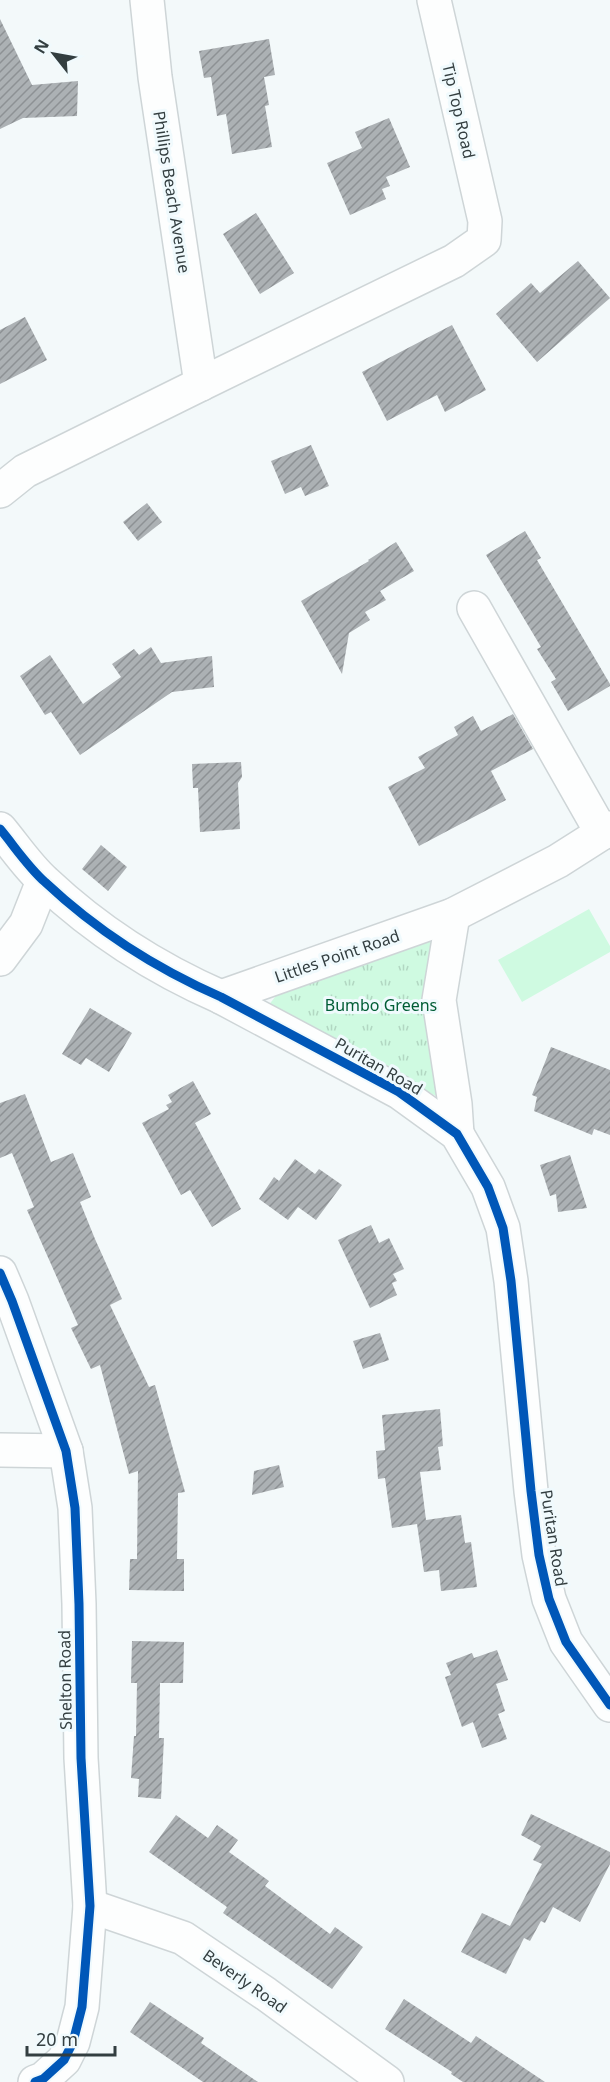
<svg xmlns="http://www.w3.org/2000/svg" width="610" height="2082" font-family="'Noto Sans',sans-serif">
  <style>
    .park { fill: url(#park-tufts) }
    .garden { fill: #cffae1 }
    .building { fill: url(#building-hatch) }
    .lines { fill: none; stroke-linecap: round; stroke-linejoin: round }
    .minor-casing { stroke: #ced5d7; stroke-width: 36 }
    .minor { stroke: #fdfefe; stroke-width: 33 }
    .cycleway-casing { stroke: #f0fafd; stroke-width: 13 }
    .cycleway { stroke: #0057b8; stroke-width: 9 }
    .labels { text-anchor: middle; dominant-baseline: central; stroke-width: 6; stroke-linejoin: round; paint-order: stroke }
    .street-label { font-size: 16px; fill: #333e40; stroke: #f0fafd }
    .park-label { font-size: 16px; fill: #015d35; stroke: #f0fafd }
  </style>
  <defs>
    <pattern id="park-tufts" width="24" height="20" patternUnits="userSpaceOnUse" patternTransform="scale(1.5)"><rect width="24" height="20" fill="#cffae1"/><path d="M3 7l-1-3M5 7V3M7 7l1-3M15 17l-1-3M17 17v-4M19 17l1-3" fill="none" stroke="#b2d7c2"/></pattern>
    <pattern id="building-hatch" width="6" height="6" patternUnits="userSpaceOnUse" patternTransform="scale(1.5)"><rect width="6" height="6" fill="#acb1b4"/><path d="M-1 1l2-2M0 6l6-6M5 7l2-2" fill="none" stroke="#8d9194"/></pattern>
  </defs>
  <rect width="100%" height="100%" fill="#f3f9fa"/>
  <polygon class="park" points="436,931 436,1096 268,1006 289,979"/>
  <polygon class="garden" points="589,909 610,946 610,952 522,1002 498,960"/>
  <g class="building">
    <polygon points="0,19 32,85 78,81 77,116 23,118 0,129"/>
    <polygon points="269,39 275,75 264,77 269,105 265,106 272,147 232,154 226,114 217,116 211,77 204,78 199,51"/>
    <polygon points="389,118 410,167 386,177 390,186 382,189 386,199 350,215 327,163 362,148 355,132"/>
    <polygon points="256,213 294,273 260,294 223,234"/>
    <polygon points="578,261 610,298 537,362 496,314 531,283 540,293"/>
    <polygon points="25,317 47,360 0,384 0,330"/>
    <polygon points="452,325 486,390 445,412 437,395 387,421 362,372"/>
    <polygon points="311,445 329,486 305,496 301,487 285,494 271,461"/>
    <polygon points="147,503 162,522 138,541 123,522"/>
    <polygon points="525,531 541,558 537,560 610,684 610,686 568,711 551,682 556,679 537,649 541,647 486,555"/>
    <polygon points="396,542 414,571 380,591 386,600 365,612 370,620 349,633 342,674 301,601 369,561 368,560"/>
    <polygon points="151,647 161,663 212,656 214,687 172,692 80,755 51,712 45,715 20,676 50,655 83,704 121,677 112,664 134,649 139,655"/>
    <polygon points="513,714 533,749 491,771 506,800 419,846 388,787 425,768 418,757 458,735 454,727 473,716 481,731"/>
    <polygon points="241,762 242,777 238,783 240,829 200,832 198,788 193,788 192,764"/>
    <polygon points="101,845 127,867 108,891 82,869"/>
    <polygon points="90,1008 132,1033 109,1072 86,1058 81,1065 62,1054"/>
    <polygon points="551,1047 610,1070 610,1135 594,1129 592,1135 534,1111 537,1097 532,1095"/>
    <polygon points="193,1081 211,1114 195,1123 241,1209 212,1227 190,1190 181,1195 142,1123 169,1109 166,1105 172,1102 168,1095"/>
    <polygon points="25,1094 51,1162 73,1153 91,1197 80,1202 95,1239 122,1299 110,1305 149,1387 155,1385 185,1492 178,1493 177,1559 184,1559 184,1591 129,1590 130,1559 137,1559 138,1471 129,1474 100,1365 91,1369 71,1328 78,1325 27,1210 34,1207 12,1153 0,1158 0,1103"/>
    <polygon points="570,1155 587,1208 558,1212 556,1194 550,1196 540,1165"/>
    <polygon points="295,1159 315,1174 319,1169 342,1185 316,1220 298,1207 288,1220 259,1199 274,1177 279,1181"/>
    <polygon points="371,1225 379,1243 389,1238 404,1269 393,1274 397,1281 392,1283 397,1295 370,1308 338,1240"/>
    <polygon points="380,1333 389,1360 363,1369 353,1341"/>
    <polygon points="440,1409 443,1446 438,1447 441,1470 420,1472 426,1520 461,1515 465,1543 471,1542 477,1587 441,1591 439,1570 424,1572 417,1524 392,1528 385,1478 378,1479 376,1451 385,1450 382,1415"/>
    <polygon points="279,1465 284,1487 252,1495 254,1471"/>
    <polygon points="132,1641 184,1642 183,1683 160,1683 159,1738 164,1738 161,1799 138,1797 139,1779 131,1778 134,1736 136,1736 137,1683 131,1683"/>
    <polygon points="497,1650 508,1680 496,1684 505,1711 498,1714 507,1739 482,1748 473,1722 462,1727 445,1677 451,1675 446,1663 472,1653 474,1658"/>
    <polygon points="531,1814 610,1852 610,1864 580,1922 553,1907 545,1923 541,1921 530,1941 524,1938 506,1974 461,1952 482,1913 510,1926 542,1864 533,1860 541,1846 521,1835"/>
    <polygon points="176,1815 208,1838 217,1825 238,1840 229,1852 269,1881 265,1886 330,1934 335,1927 363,1947 332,1989 223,1913 227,1907 149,1852"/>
    <polygon points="404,1999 471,2043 476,2036 545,2082 463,2082 451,2074 452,2072 385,2029"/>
    <polygon points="150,2002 204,2038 201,2043 258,2082 203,2082 130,2032"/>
  </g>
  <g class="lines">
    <g class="minor-casing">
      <g id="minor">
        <polyline points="147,0 155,77 201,384"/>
        <polyline points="0,491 25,471 201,384 454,261 484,240 485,221 434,0"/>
        <polyline points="474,608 602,833"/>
        <path d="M 0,829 C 15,847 28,867 45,882 C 96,930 157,969 221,997 L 399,1092 L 457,1134 L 488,1187 L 503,1228 L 511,1281 L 531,1491 L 539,1555 L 549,1599 L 566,1642 L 610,1705"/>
        <polyline points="453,915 439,1000 455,1104 457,1134"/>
        <polyline points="0,959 26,924 43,881"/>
        <polyline points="221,997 453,915 558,861 610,828"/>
        <polyline points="0,1273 12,1301 66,1451 75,1508 79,1604 81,1758 90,1906 82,2007 73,2042 64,2060 43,2079 35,2082"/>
        <polyline points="0,1450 66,1451"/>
        <polyline points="90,1906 183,1938 266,1994 387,2082"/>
      </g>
    </g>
    <use href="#minor" class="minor"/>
    <g class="cycleway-casing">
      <g id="cycleway">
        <path d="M 0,829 C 15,847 28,867 45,882 C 96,930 157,969 221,997 L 399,1092 L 457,1134 L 488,1187 L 503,1228 L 511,1281 L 531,1491 L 539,1555 L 549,1599 L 566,1642 L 610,1705"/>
        <polyline points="0,1273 12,1301 66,1451 75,1508 79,1604 81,1758 90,1906 82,2007 73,2042 64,2060 43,2079 35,2082"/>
      </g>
    </g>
    <use href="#cycleway" class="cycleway"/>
  </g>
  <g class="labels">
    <g class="street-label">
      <text transform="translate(459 111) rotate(77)">Tip Top Road</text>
      <text transform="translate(172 192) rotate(81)">Phillips Beach Avenue</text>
      <text transform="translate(337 956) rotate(-19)">Littles Point Road</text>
      <text transform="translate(379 1066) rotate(30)">Puritan Road</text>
      <text transform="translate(554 1538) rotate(81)">Puritan Road</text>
      <text transform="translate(65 1680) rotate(-91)">Shelton Road</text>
      <text transform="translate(245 1981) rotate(35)">Beverly Road</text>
    </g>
    <g class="park-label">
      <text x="381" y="1005">Bumbo Greens</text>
    </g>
  </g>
  <g transform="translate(54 54) rotate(301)" stroke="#f0fafd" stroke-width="4.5" paint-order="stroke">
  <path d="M0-4.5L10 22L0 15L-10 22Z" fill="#333e40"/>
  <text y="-9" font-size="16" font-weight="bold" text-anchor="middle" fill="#333e40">N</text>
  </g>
  <path d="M27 2046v9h88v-9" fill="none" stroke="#333e40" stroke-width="3"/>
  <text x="36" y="2046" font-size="18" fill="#333e40" stroke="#f0fafd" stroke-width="4.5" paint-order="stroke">20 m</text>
</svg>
